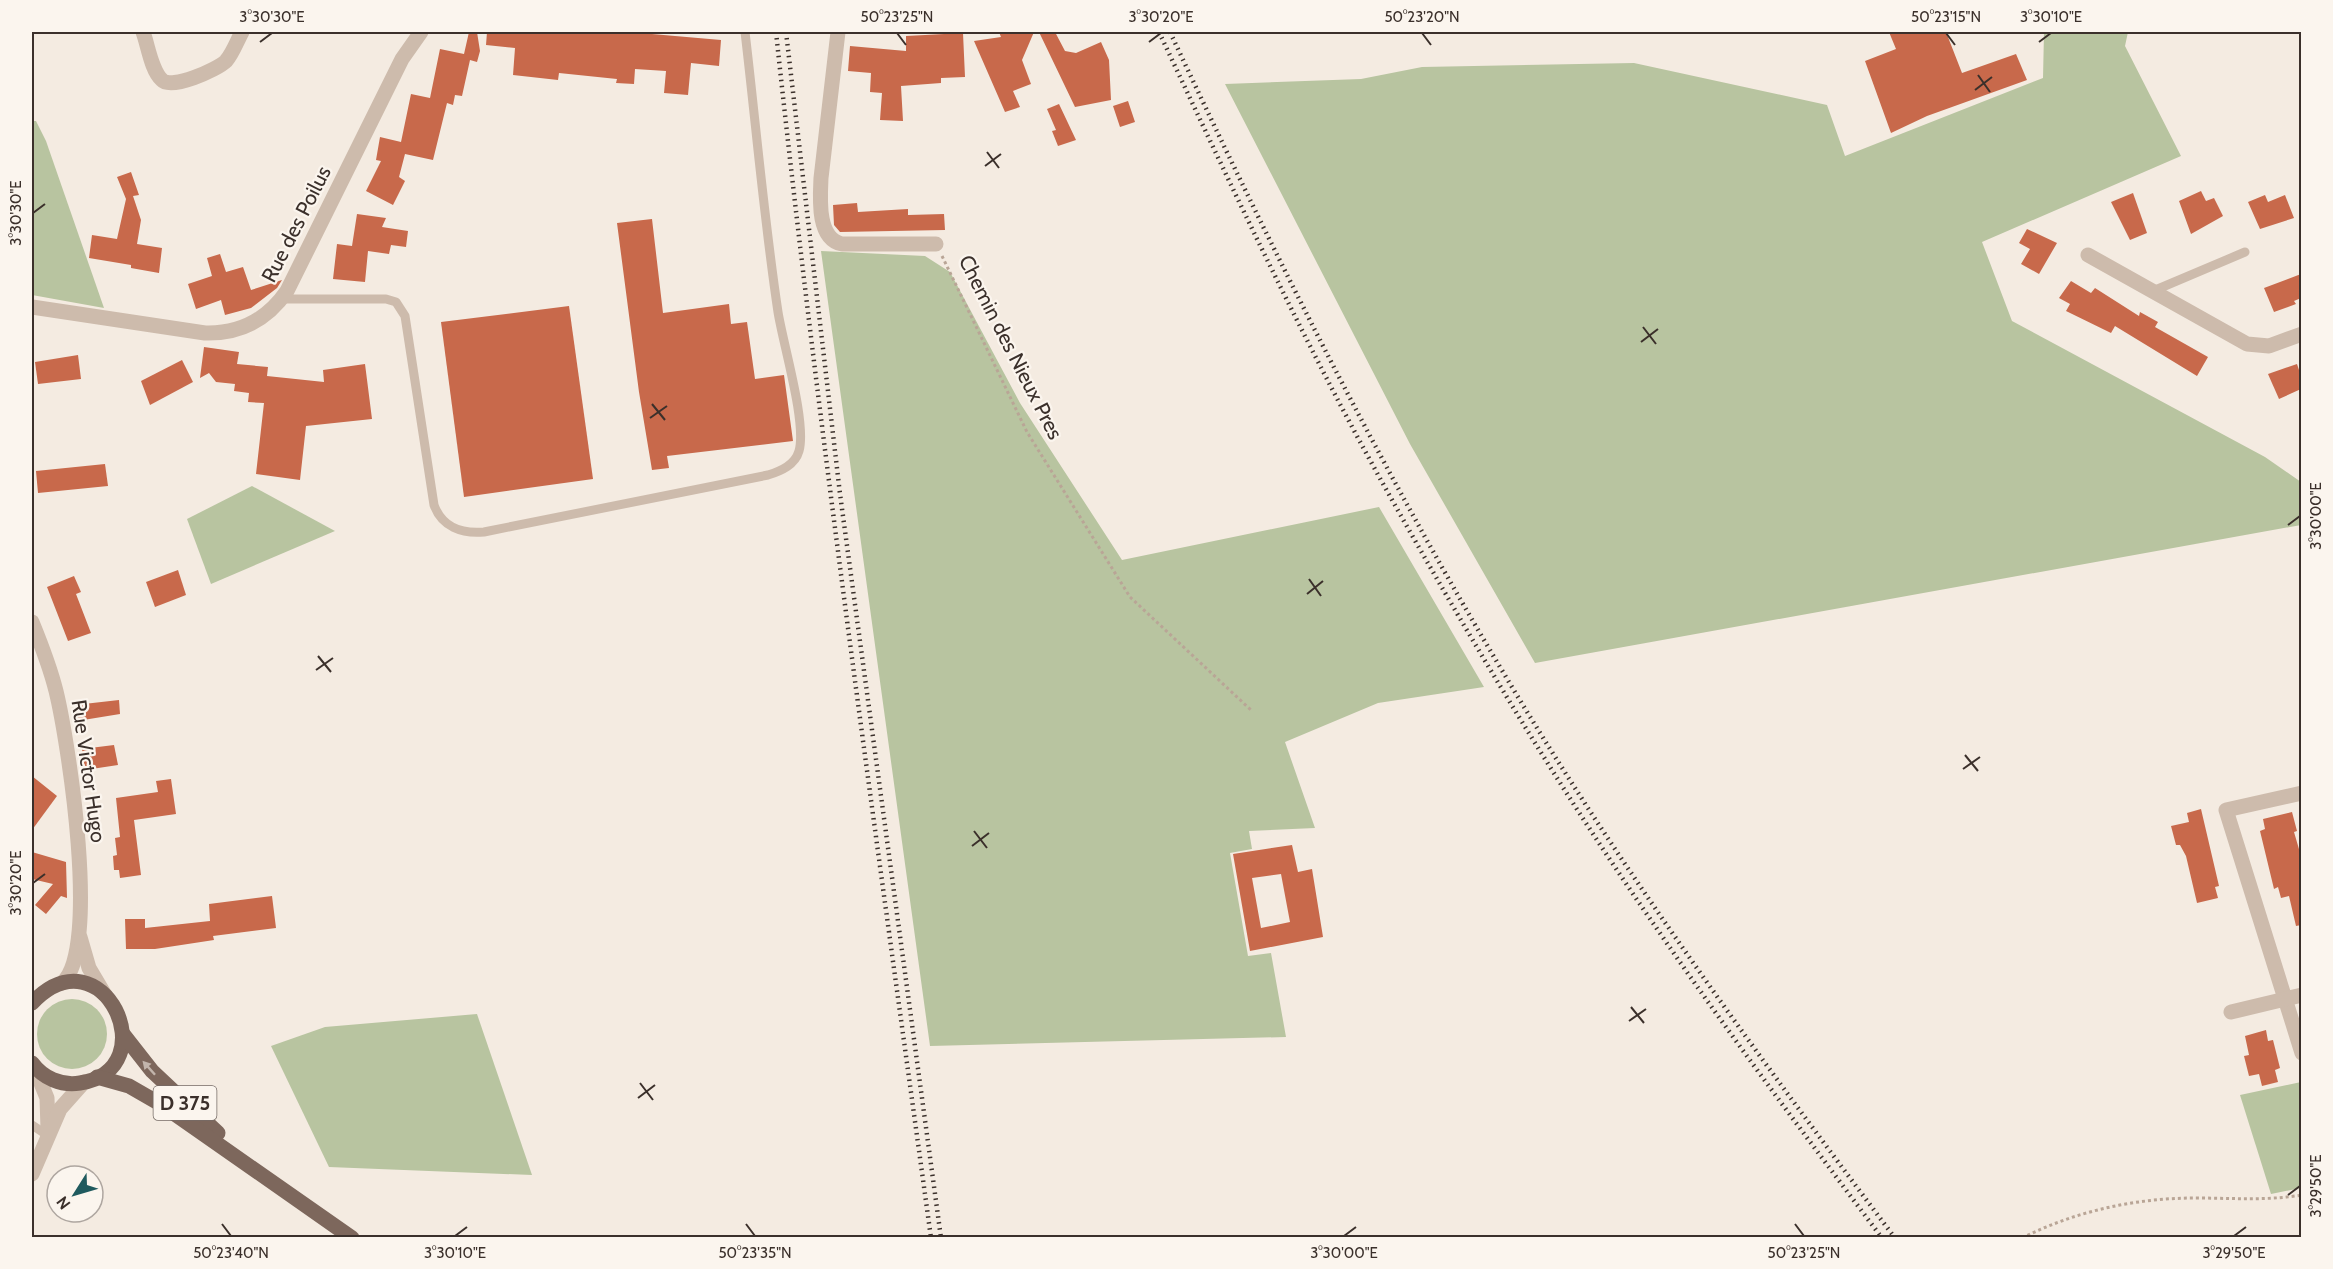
<svg xmlns="http://www.w3.org/2000/svg" width="2333" height="1269" font-family="Cabin,sans-serif">
  <style>
    .green { fill: #b8c4a0 }
    .building { fill: #c8694b; fill-rule: evenodd }
    .lines { fill: none; stroke-linecap: round; stroke-linejoin: round }
    .path { stroke: #b9a596; stroke-width: 3; stroke-dasharray: 3 3; stroke-linecap: butt }
    .service { stroke: #cdbbac; stroke-width: 9 }
    .minor { stroke: #cdbbac; stroke-width: 15 }
    .tertiary { stroke: #cdbbac; stroke-width: 15 }
    .primary { stroke: #7d675c; stroke-width: 15 }
    .rail { stroke: #3b302b; stroke-width: 4.5; stroke-dasharray: 1.5 4.5; stroke-linecap: butt }
    .oneway { fill: #c2b5ac }
    .ticks { fill: none; stroke: #3b302b; stroke-width: 2 }
    .labels { text-anchor: middle; dominant-baseline: central; stroke-width: 4.5; stroke-linejoin: round; paint-order: stroke }
    .shield { fill: #fbf5ee; stroke: #756b66; stroke-width: 1.5 }
    .shield-label { font-size: 20px; font-weight: bold; fill: #3b302b }
    .street-label { font-size: 21px; fill: #3b302b; stroke: #fbf5ee }
    .neatline { fill: none; stroke: #3b302b; stroke-width: 2 }
    .ticks-label { font-size: 15px; text-anchor: middle; fill: #3b302b }
  </style>
  <rect width="100%" height="100%" fill="#f4ebe1"/>
  <g class="green">
    <polygon points="2044,32 2128,32 2125,46 2181,156 1982,242 2012,321 2265,457 2301,482 2301,525 1535,663 1410,444 1225,84 1361,79 1422,67 1634,63 1827,105 1845,156 2043,78"/>
    <polygon points="32,121 36,121 46,141 104,308 32,295"/>
    <polygon points="821,251 925,256 950,272 1020,403 1122,560 1379,507 1484,687 1378,703 1285,742 1315,828 1249,831 1252,849 1230,853 1248,956 1271,953 1286,1037 930,1046"/>
    <polygon points="252,486 335,531 211,584 187,519"/>
    <circle cx="72" cy="1034" r="35"/>
    <polygon points="477,1014 532,1175 329,1167 271,1046 325,1027"/>
    <polygon points="2301,1082 2301,1188 2271,1194 2240,1095"/>
  </g>
  <g class="building">
    <polygon points="469,32 477,32 480,51 477,62 470,60 462,96 455,95 453,105 447,103 433,160 405,154 399,177 405,181 393,205 366,191 381,161 376,160 380,137 401,142 411,94 430,98 440,49 464,54"/>
    <polygon points="487,32 629,32 721,40 719,66 691,63 688,95 664,93 666,71 635,69 634,84 616,83 617,79 559,73 558,80 513,75 515,48 486,45"/>
    <polygon points="999,32 1034,32 1022,60 1031,84 1013,91 1020,107 1005,112 974,41 1001,37"/>
    <polygon points="1039,32 1055,32 1065,51 1076,53 1101,42 1109,60 1111,100 1075,107"/>
    <polygon points="1889,32 1946,32 1962,73 2016,54 2027,80 1927,116 1891,133 1865,61 1896,49"/>
    <polygon points="963,33 965,77 941,78 941,83 901,86 903,121 880,120 882,93 870,92 871,73 848,71 850,46 906,51 906,36"/>
    <polygon points="1128,101 1135,122 1120,127 1113,106"/>
    <polygon points="1059,104 1076,140 1058,146 1052,131 1056,130 1047,109"/>
    <polygon points="131,172 139,195 133,196 141,220 137,244 162,248 159,273 131,268 131,265 89,258 92,235 117,239 126,199 117,177"/>
    <polygon points="2201,191 2206,201 2214,198 2223,216 2191,234 2179,201"/>
    <polygon points="2133,193 2147,233 2130,240 2111,202"/>
    <polygon points="2265,195 2268,202 2285,195 2294,218 2260,229 2248,202"/>
    <polygon points="857,203 858,212 908,209 908,215 944,214 945,230 840,232 834,225 833,205"/>
    <polygon points="357,214 386,218 382,227 408,231 406,247 391,245 389,254 368,251 365,282 333,279 337,244 352,246"/>
    <polygon points="652,219 663,313 729,304 731,324 747,322 755,379 784,375 793,441 667,456 669,468 652,470 639,392 617,223"/>
    <polygon points="2027,229 2057,243 2039,274 2021,264 2030,249 2019,243"/>
    <polygon points="220,254 226,272 243,267 251,290 282,280 277,288 251,308 225,315 221,300 196,309 188,284 212,276 207,258"/>
    <polygon points="2301,274 2301,298 2294,301 2296,304 2274,312 2264,288"/>
    <polygon points="2071,281 2091,293 2095,288 2139,316 2140,312 2158,322 2155,327 2208,357 2197,376 2115,326 2111,333 2066,311 2070,304 2059,298"/>
    <polygon points="569,306 593,479 464,497 441,322"/>
    <polygon points="204,347 239,352 237,364 268,367 267,376 324,382 323,370 365,364 372,419 306,426 300,480 256,474 264,403 248,402 249,393 234,391 235,384 216,382 209,373 200,378"/>
    <polygon points="78,355 81,379 38,384 35,362"/>
    <polygon points="182,360 193,382 150,405 141,381"/>
    <polygon points="2297,364 2301,376 2301,389 2279,399 2268,374"/>
    <polygon points="105,464 108,486 38,493 36,471"/>
    <polygon points="178,570 186,595 155,607 146,582"/>
    <polygon points="74,576 81,592 76,594 91,633 68,641 47,587"/>
    <polygon points="119,700 120,714 77,721 75,705"/>
    <polygon points="114,745 118,765 85,770 82,749"/>
    <polygon points="32,776 57,796 32,830"/>
    <polygon points="171,779 176,814 134,820 141,875 120,878 119,870 114,870 113,856 117,855 115,838 120,837 116,798 158,792 156,781"/>
    <polygon points="2201,809 2219,886 2215,887 2218,898 2197,903 2186,856 2180,845 2176,845 2171,826 2189,822 2187,813"/>
    <polygon points="2292,812 2297,831 2294,832 2301,856 2301,925 2296,926 2289,896 2281,898 2278,887 2274,889 2260,831 2265,829 2263,819"/>
    <path d="M 1292,845 L 1298,872 L 1312,869 L 1323,937 L 1250,951 L 1233,854 ZM 1281,874 L 1290,922 L 1261,928 L 1252,878 Z"/>
    <polygon points="32,852 66,862 67,898 61,896 46,914 35,905 53,884 32,879"/>
    <polygon points="272,896 276,928 213,936 214,940 155,949 126,949 125,919 145,919 145,928 210,921 209,904"/>
    <polygon points="2266,1030 2268,1041 2273,1040 2280,1068 2275,1070 2278,1082 2262,1086 2259,1074 2249,1076 2244,1056 2249,1055 2245,1036"/>
  </g>
  <g class="lines">
    <g class="path">
      <polyline points="942,256 1027,432 1130,597 1252,711"/>
      <path d="M 2022,1238 C 2076,1211 2135,1198 2196,1198 C 2232,1198 2265,1201 2302,1195"/>
    </g>
    <g class="service">
      <polyline points="2153,291 2245,252"/>
      <path d="M 281,299 L 386,299 L 396,302 L 405,316 L 434,505 C 442,527 462,534 484,532 L 768,475 C 781,471 795,465 799,451 C 807,423 783,344 778,312 C 764,219 756,125 745,32"/>
      <polyline points="32,1125 47,1135"/>
    </g>
    <g class="minor">
      <path d="M 143,32 C 148,45 151,70 162,80 C 171,90 217,70 226,61 C 233,53 237,41 242,32"/>
      <path d="M 838,32 L 821,178 C 820,199 817,239 842,244 L 936,244"/>
      <polyline points="2088,255 2247,344 2269,346 2302,334"/>
      <polyline points="2302,793 2226,810 2302,1053"/>
      <polyline points="2231,1012 2302,995"/>
    </g>
    <g class="tertiary">
      <path d="M 32,307 L 205,333 C 240,334 267,320 287,291 L 402,59 L 421,32"/>
      <path d="M 32,622 C 41,644 50,667 56,691 C 68,740 101,950 62,983"/>
      <polyline points="80,937 89,968 105,995"/>
      <polyline points="34,1066 47,1098 48,1129"/>
      <polyline points="32,1174 60,1109 84,1082"/>
    </g>
    <g class="primary">
      <path d="M 32,1003 C 103,928 168,1070 80,1083 C 61,1086 43,1078 32,1063"/>
      <polyline points="123,1034 152,1071 218,1133"/>
      <polyline points="97,1077 129,1086 162,1105 352,1238"/>
    </g>
    <g class="rail">
      <path d="M 776,32 C 819,435 876,836 931,1238"/>
      <polyline points="786,32 840,494 941,1238"/>
      <path d="M 1159,32 C 1234,192 1309,353 1396,507 C 1476,649 1560,789 1653,923 C 1726,1030 1804,1134 1882,1238"/>
      <path d="M 1170,32 C 1271,248 1377,461 1500,667 C 1618,866 1756,1053 1895,1238"/>
    </g>
  </g>
  <defs><path id="oneway-solid" d="M-6-.8H1V-3.2L6.5 0L1 3.2V.8H-6Z" transform="scale(1.5)"/></defs>
  <use class="oneway" href="#oneway-solid" transform="translate(149 1068) rotate(-132)"/>
  <path class="ticks" d="M 897,33 L 906,45M 1422,33 L 1431,45M 1946,33 L 1955,45M 260,42 L 272,33M 1149,42 L 1161,33M 2039,42 L 2051,33M 1978,75 L 1990,92M 1975,90 L 1992,77M 987,152 L 999,168M 985,166 L 1001,154M 33,213 L 45,204M 1643,327 L 1656,344M 1641,342 L 1658,329M 652,404 L 665,420M 650,418 L 667,406M 2288,525 L 2300,516M 1309,579 L 1321,596M 1307,594 L 1323,581M 318,656 L 331,672M 316,670 L 333,658M 1965,755 L 1978,771M 1963,769 L 1980,757M 974,831 L 987,848M 972,846 L 989,833M 33,883 L 45,874M 1631,1007 L 1644,1023M 1629,1021 L 1646,1009M 640,1083 L 653,1100M 638,1098 L 655,1085M 2288,1195 L 2300,1186M 222,1224 L 231,1236M 746,1224 L 755,1236M 1795,1224 L 1804,1236M 455,1236 L 467,1227M 1344,1236 L 1356,1227M 2234,1236 L 2246,1227"/>
  <g class="labels">
    <rect class="shield" x="153.5" y="1086" width="63" height="34" rx="4.5"/>
    <g class="shield-label">
      <text x="185" y="1103">D 375</text>
    </g>
    <g class="street-label">
      <text transform="translate(296 224) rotate(-63)">Rue des Poilus</text>
      <text transform="translate(1011 347) rotate(63)">Chemin des Nieux Pres</text>
      <text transform="translate(89 771) rotate(82)">Rue Victor Hugo</text>
    </g>
  </g>
  <rect width="2333" height="1269" fill="none" stroke="#fbf5ee" stroke-width="66"/>
  <g transform="translate(75 1194) rotate(233)"><circle r="28" fill="#fbf5ee" stroke="#aea6a0" stroke-width="1.5"/>
  <path d="M0-4.5L10 22L0 15L-10 22Z" fill="#1f5a5e"/>
  <text y="-9" font-size="16" font-weight="bold" text-anchor="middle" fill="#3b302b">N</text>
  </g>
  <rect x="33" y="33" width="2267" height="1203" class="neatline"/>
  <g class="ticks-label">
    <text x="272" y="22">3°30'30"E</text>
    <text x="897" y="22">50°23'25"N</text>
    <text x="1161" y="22">3°30'20"E</text>
    <text x="1422" y="22">50°23'20"N</text>
    <text x="1946" y="22">50°23'15"N</text>
    <text x="2051" y="22">3°30'10"E</text>
    <text transform="translate(16 213) rotate(-90)" y="5">3°30'30"E</text>
    <text transform="translate(2316 516) rotate(-90)" y="5">3°30'00"E</text>
    <text transform="translate(16 883) rotate(-90)" y="5">3°30'20"E</text>
    <text transform="translate(2316 1186) rotate(-90)" y="5">3°29'50"E</text>
    <text x="231" y="1258">50°23'40"N</text>
    <text x="455" y="1258">3°30'10"E</text>
    <text x="755" y="1258">50°23'35"N</text>
    <text x="1344" y="1258">3°30'00"E</text>
    <text x="1804" y="1258">50°23'25"N</text>
    <text x="2234" y="1258">3°29'50"E</text>
  </g>
</svg>
